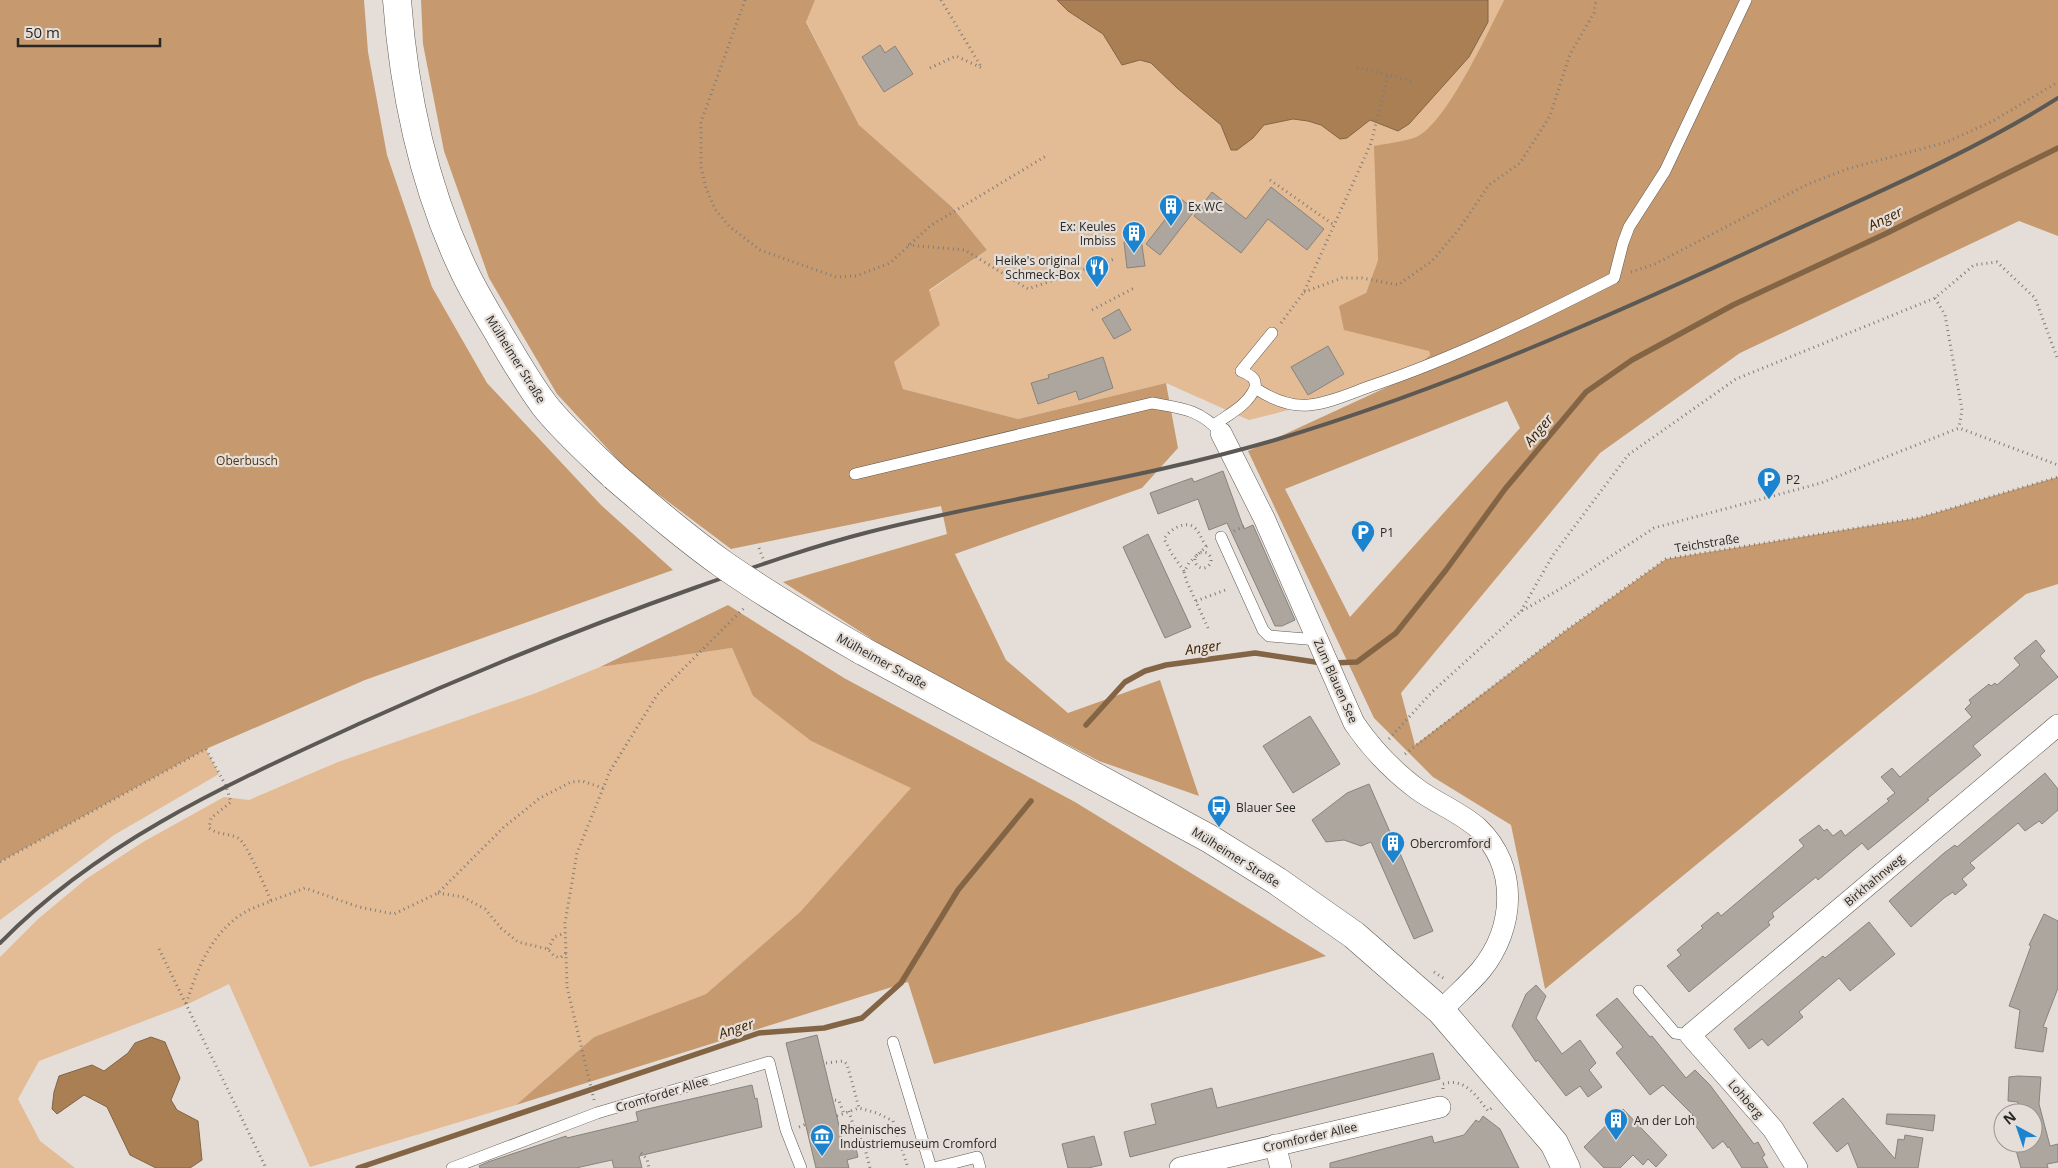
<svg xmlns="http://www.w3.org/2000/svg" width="2058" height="1168" font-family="'Open Sans',sans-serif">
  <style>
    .green { fill: #e3bb94 }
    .forest { fill: #c69a6e; fill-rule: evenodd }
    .water { fill: #aa7f54; stroke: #836546 }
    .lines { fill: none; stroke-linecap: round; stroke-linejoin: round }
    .stream { stroke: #836546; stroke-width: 5.5 }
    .building { fill: #aca69f; stroke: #89837d }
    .service-casing { stroke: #5f5953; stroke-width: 12 }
    .minor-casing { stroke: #5f5953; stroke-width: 22 }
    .secondary-casing { stroke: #5f5953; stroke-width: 29 }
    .path { stroke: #817c78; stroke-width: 3; stroke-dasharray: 1 4; stroke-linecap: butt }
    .service { stroke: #fff; stroke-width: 11 }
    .minor { stroke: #fff; stroke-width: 21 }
    .secondary { stroke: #fff; stroke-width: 28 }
    .rail { stroke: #5c5955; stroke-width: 4 }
    .secondary-bridge-casing { stroke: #5f5953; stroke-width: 29; stroke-linecap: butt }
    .secondary-bridge { stroke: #fff; stroke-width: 28 }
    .labels { text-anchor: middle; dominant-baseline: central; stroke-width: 4.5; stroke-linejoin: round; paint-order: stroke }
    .poi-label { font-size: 12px; fill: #292724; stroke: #e5ded8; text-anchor: start }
    .street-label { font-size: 12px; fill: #292724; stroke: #e5ded8 }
    .park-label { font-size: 12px; fill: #533411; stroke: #e5ded8 }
    .water-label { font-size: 14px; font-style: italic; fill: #402300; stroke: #e5ded8 }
  </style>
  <rect width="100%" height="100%" fill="#e5ded8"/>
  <g class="green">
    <path d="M 815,0 L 1504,0 C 1488,34 1449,121 1416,137 C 1404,142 1388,143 1375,146 L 1378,260 L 1366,293 L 1429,351 L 1430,355 L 1398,382 L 1249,420 L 1166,383 L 1018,419 L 903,389 L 894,362 L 940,325 L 929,291 L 987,250 L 952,207 L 859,125 L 806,21 Z"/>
    <polygon points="732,648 753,696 811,741 912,788 800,912 706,994 594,1037 516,1105 310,1167 229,984 186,1005 39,1061 18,1099 40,1141 75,1168 0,1168 0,957 38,919 86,879 143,842 224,797 249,800 338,762 536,693 600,667"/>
    <polygon points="206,749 219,774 114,835 0,920 0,862"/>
  </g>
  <g class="forest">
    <polygon points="0,0 364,0 368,52 387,155 432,287 487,383 601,505 673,570 365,680 206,749 0,862"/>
    <polygon points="421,0 815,0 806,22 859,125 952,207 987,250 929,290 940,325 894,362 903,389 1018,419 1166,383 1178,448 1142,488 955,554 1006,660 1068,713 1160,680 1199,796 1099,761 906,661 783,582 947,534 941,506 731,549 630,473 557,394 489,278 444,151 423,44"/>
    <path d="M 1504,0 L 2058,0 L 2058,236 L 2019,221 L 1740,353 L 1600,453 L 1401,693 L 1415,745 L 1565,631 L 1666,559 L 1918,518 L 2058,477 L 2058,584 L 2026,594 L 1545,989 L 1511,825 L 1433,777 L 1374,718 L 1248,451 L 1398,382 L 1430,355 L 1429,351 L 1344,330 L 1339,306 L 1366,293 L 1378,260 L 1374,146 C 1387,143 1403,142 1416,137 C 1447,123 1488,32 1504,0 ZM 1507,401 L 1520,428 L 1350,617 L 1285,489 Z"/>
    <polygon points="728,605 844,678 1075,802 1326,956 1173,999 934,1064 908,982 516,1105 594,1037 706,994 800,912 911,788 811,741 753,696 732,648 600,667"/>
  </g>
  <g class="water">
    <polygon points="1057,0 1488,0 1488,22 1469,57 1409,124 1398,131 1370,120 1347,138 1340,139 1321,125 1308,121 1293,119 1264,125 1253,138 1237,150 1231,150 1221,125 1177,88 1151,63 1140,60 1122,65 1103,34 1068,11"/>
    <polygon points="151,1037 165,1042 180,1078 171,1100 177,1110 198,1121 202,1160 190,1168 156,1168 130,1155 107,1107 84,1095 57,1114 52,1109 54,1092 59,1076 92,1065 104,1071 128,1053 135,1043"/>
  </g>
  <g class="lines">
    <g class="stream">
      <polyline points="1332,663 1357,662 1396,633 1446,570 1505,489 1586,392 1632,360 1733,305 1885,234 2058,148"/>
      <polyline points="1086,725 1125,682 1145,671 1166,665 1255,653 1322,663"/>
      <polyline points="358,1168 759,1033 824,1028 862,1018 901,983 958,890 1031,801"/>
    </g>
  </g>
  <g class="building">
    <polygon points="880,45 885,53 895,46 913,74 884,92 862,57"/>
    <polygon points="1271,187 1324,229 1307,250 1268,219 1241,253 1194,216 1212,192 1246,219"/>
    <polygon points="1181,199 1195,210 1160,255 1146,244"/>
    <polygon points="1141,239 1145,266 1127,268 1124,242"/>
    <polygon points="1119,309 1131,330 1114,339 1102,319"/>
    <polygon points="1328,346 1344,374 1308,395 1291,367"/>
    <polygon points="1103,357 1113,388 1079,400 1076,391 1038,404 1031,383 1049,378 1048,375"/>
    <polygon points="1223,471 1244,529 1253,525 1295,620 1282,626 1275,626 1227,523 1209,530 1198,499 1158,514 1150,493 1192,478 1194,482"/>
    <polygon points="1148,534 1191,627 1165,638 1123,547"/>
    <polygon points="2036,640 2045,651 2040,656 2058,677 1973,746 1981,755 1927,799 1929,800 1868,850 1862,843 1818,880 1816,877 1772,913 1774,917 1768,922 1770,925 1689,992 1667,966 1681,955 1677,950 1703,928 1701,926 1718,912 1721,916 1804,846 1799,840 1819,825 1824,831 1827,829 1833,836 1841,830 1845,836 1889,801 1887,799 1895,793 1881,777 1892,768 1900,777 1972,717 1965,709 1971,703 1969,700 1989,684 1991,686 1995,683 1997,685 2020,665 2014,658"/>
    <polygon points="1310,716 1340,764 1293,793 1263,746"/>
    <polygon points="2045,773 2058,789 2058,810 2042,824 2039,821 2025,831 2018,823 1970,863 1975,868 1962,879 1967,885 1955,895 1953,892 1944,898 1911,927 1889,901 1944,853 1955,845 1957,847"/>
    <polygon points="1369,784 1390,832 1391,832 1433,931 1414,939 1371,842 1361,846 1344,840 1326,842 1312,820 1347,793"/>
    <polygon points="2044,914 2058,921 2058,988 2043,1027 2047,1028 2043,1052 2015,1048 2020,1010 2009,1006 2031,946 2029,945"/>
    <polygon points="1869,922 1895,954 1850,991 1839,978 1799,1012 1803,1017 1768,1046 1762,1039 1749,1049 1734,1029 1823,956 1825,958"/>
    <polygon points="1536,985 1546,996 1536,1018 1562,1054 1580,1040 1596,1063 1589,1070 1602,1087 1588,1097 1580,1086 1566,1096 1538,1060 1536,1062 1512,1026 1526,994"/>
    <polygon points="1617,998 1650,1037 1652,1036 1686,1078 1695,1070 1710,1085 1754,1144 1758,1142 1765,1155 1762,1157 1768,1168 1742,1168 1729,1147 1728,1148 1723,1141 1713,1149 1695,1125 1698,1123 1691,1117 1693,1115 1663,1085 1650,1095 1616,1053 1623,1047 1596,1015"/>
    <polygon points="817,1035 843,1142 854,1140 858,1157 847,1160 849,1168 816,1168 786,1043"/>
    <polygon points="1433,1053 1440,1079 1130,1157 1124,1132 1156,1124 1151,1104 1212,1088 1217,1108"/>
    <polygon points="2018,1076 2041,1077 2039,1104 2050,1146 2058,1144 2058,1162 2047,1164 2048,1168 2021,1168 2014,1143 2033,1143 2033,1112 2017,1112 2018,1102 2008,1101 2009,1077"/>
    <polygon points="752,1085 755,1099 757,1098 762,1127 639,1156 642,1168 614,1168 612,1160 576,1168 480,1168 479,1166 488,1162 566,1136 567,1138 638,1121 636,1112 643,1110"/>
    <polygon points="1843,1098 1895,1159 1898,1139 1904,1140 1905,1135 1923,1138 1918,1168 1858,1168 1848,1143 1837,1152 1813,1123"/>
    <polygon points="1623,1109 1667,1155 1656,1167 1648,1159 1643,1165 1633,1155 1620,1168 1604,1168 1584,1147"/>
    <polygon points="1887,1114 1935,1115 1933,1131 1886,1124"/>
    <polygon points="1483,1116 1500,1129 1519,1168 1330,1168 1330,1163 1432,1136 1434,1143 1464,1135 1476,1120 1479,1122"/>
    <polygon points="1094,1136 1102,1165 1088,1168 1068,1168 1062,1144"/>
  </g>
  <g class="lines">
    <g class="service-casing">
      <g id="service">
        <path d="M 1272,333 L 1241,371 C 1250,375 1257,378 1255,388 C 1270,398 1290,407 1309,405 C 1330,403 1351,393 1371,386 C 1455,358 1535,318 1614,278 L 1623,243 L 1629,227 L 1665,171 L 1746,0"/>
        <path d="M 1214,425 C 1229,414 1247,406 1255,388"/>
        <path d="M 855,474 L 1152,403 C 1181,408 1200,409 1221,433"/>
        <polyline points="1221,537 1263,630 1269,636 1318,640"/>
        <polyline points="1639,991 1675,1033 1690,1035"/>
        <polyline points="893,1042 931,1168"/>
        <polyline points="452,1168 597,1113 769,1062 786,1130 801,1168"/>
        <polyline points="934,1168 977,1157 980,1168"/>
      </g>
    </g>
    <g class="minor-casing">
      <g id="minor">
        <path d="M 1221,433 L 1264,518 L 1354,723 C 1371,748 1393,771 1417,789 C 1436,803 1460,812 1478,828 C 1519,867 1515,928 1481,970 C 1469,984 1454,997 1441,1011"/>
        <polyline points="1275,1145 1281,1168"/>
        <polyline points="1180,1168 1440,1107"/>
        <polyline points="1797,1168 1773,1129 1690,1035 2058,725"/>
      </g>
    </g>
    <g class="secondary-casing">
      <g id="secondary">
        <path d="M 397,0 C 404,94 424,188 465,273 C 476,296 490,318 502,339 C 516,362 529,385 545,406 C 563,429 592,455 614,476"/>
        <polyline points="861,650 1210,839 1277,881 1354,935 1441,1011 1554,1143 1566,1168"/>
      </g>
    </g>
    <g class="path">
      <polyline points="745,0 701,122 701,167 706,188 715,209 729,226 760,250 836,277 856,276 890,263 930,226 1046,156"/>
      <polyline points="941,0 982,68"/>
      <polyline points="1357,67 1415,82"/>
      <polyline points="930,68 956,56 982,68"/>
      <polyline points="1270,180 1334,225"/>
      <polyline points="908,245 965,250 1028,289 1114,259"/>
      <polyline points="1631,272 1655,264 1808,184 1847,169 1947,142 1993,121 2058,82"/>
      <polyline points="1304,292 1342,278 1362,278 1398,285 1432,261 1459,229 1489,185 1520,163 1550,116 1570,54 1594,13 1596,0"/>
      <polyline points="1935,298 1945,315 1962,410 1959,428"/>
      <polyline points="1092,310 1134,288"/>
      <polyline points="1281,323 1304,292 1371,143 1388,75"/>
      <polyline points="1234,531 1247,525"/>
      <polyline points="759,548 765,564"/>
      <circle cx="1203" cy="560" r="8"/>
      <path d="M 1184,571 L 1172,554 L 1164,539 C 1169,530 1186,519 1195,528 C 1200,533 1202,540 1206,546"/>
      <polyline points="1196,601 1228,589"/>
      <polyline points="1521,611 1553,555 1628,455 1736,379 1935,298 1974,265 1997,262 2035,298 2058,360"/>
      <polyline points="1208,628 1187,582 1184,572 1189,563 1209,544"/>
      <polyline points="1389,739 1432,692 1520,612 1567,585 1654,528 1821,483 1959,428 2058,465"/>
      <polyline points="1405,754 1565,631 1666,559 1918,518 2058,477"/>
      <path d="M 0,862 L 206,749 L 226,786 L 231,802 L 211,818 L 209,828 C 218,835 228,833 238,838 C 247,843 266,889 271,901 C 262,905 251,908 242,914 C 211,934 196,971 186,1005"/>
      <polyline points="438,893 463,897 485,909 501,928 518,942 548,949 554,956 560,958 566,953"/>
      <polyline points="271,901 305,888 359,907 394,914 438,893 504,827 540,798 571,782 582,781 603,788"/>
      <polyline points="159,949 266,1168"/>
      <polyline points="548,949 554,937 565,933"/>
      <polyline points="1434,972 1446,980"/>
      <polyline points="826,1063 843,1061 847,1064 859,1108"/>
      <path d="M 1443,1089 L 1443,1084 C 1465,1077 1476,1096 1488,1111 L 1493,1107"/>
      <polyline points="594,1100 567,987 565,923 577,853 610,771 657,695 745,607"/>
      <polyline points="835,1100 839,1101 844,1114"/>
      <polyline points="849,1111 854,1128 864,1145 870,1168"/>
      <polyline points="837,1116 859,1108 877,1113 893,1121 908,1168"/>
      <polyline points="799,1127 806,1124"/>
      <polyline points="641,1153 647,1159 649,1168"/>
    </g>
    <use href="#service" class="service"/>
    <use href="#minor" class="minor"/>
    <use href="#secondary" class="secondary"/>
    <path class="rail" d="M 0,943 C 102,839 233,782 363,722 C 473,672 584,627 697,587 C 754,567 810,547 869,532 C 1003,498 1142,479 1275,440 C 1448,388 1613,315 1776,239 C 1871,195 1969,154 2058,98"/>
    <g class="secondary-bridge-casing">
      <path id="secondary-bridge" d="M 614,476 C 650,507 686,538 724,565 C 769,596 814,623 861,650"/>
    </g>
    <use href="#secondary-bridge" class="secondary-bridge"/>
  </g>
  <defs>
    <g id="building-pin" transform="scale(1.25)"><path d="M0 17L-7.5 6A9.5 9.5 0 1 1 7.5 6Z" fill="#1c84cf" stroke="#e5ded8"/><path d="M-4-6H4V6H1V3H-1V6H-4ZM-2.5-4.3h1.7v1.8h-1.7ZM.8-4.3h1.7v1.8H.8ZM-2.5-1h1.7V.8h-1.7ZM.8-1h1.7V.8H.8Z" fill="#fff"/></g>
    <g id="restaurant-pin" transform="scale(1.25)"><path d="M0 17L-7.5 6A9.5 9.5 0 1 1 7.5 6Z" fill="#1c84cf" stroke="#e5ded8"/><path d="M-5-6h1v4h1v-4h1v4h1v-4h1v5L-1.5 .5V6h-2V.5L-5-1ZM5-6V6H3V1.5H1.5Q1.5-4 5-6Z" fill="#fff"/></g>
    <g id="parking-pin" transform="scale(1.25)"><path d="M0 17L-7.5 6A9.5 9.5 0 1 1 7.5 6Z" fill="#1c84cf" stroke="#e5ded8"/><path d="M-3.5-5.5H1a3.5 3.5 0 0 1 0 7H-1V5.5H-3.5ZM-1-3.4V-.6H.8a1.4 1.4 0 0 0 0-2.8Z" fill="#fff"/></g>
    <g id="bus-pin" transform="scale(1.25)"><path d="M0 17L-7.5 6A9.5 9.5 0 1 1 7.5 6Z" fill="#1c84cf" stroke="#e5ded8"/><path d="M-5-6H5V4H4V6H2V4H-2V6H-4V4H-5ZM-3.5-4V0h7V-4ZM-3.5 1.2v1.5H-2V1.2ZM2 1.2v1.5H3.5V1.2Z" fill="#fff"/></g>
    <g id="museum-pin" transform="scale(1.25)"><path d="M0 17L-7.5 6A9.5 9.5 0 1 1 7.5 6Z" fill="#1c84cf" stroke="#e5ded8"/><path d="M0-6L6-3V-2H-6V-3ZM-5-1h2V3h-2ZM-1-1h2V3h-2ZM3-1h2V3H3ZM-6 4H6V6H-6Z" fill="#fff"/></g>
  </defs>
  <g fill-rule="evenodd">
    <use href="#building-pin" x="1171" y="206"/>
    <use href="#building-pin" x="1134" y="233"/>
    <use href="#restaurant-pin" x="1097" y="267"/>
    <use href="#parking-pin" x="1769" y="479"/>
    <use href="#parking-pin" x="1363" y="532"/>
    <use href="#bus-pin" x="1219" y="807"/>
    <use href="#building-pin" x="1393" y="843"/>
    <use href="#building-pin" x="1616" y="1120"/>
    <use href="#museum-pin" x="822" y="1136"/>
  </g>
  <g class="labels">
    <g class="poi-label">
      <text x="1188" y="206">Ex WC</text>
      <text x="1116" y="226" text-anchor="end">Ex: Keules<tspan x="1116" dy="14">Imbiss</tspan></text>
      <text x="1080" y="260" text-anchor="end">Heike's original<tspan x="1080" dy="14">Schmeck-Box</tspan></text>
      <text x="1786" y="479">P2</text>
      <text x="1380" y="532">P1</text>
      <text x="1236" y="807">Blauer See</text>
      <text x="1410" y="843">Obercromford</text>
      <text x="1634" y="1120">An der Loh</text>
      <text x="840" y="1129">Rheinisches<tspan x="840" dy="14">Industriemuseum Cromford</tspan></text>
    </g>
    <g class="street-label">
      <text transform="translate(516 359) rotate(58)">Mülheimer Straße</text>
      <text transform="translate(1707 543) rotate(-9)">Teichstraße</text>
      <text transform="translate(882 661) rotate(29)">Mülheimer Straße</text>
      <text transform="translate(1336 681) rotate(66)">Zum Blauen See</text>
      <text transform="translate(1236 857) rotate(32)">Mülheimer Straße</text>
      <text transform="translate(1874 880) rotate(-40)">Birkhahnweg</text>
      <text transform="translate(662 1094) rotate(-17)">Cromforder Allee</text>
      <text transform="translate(1746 1099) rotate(49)">Lohberg</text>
      <text transform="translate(1310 1137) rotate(-13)">Cromforder Allee</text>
    </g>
    <g class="park-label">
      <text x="247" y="460">Oberbusch</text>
    </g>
    <g class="water-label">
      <text transform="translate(1885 218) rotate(-26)">Anger</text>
      <text transform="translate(1538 430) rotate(-50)">Anger</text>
      <text transform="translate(1203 647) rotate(-8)">Anger</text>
      <text transform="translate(736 1028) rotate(-18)">Anger</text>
    </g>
  </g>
  <g transform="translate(2018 1128) rotate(320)"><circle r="24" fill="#e5ded8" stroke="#9a9590"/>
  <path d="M0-4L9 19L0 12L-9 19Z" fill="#1c84cf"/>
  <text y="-8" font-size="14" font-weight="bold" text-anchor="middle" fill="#292724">N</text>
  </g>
  <path d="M18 38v8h142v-8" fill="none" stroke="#292724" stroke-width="2.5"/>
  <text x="25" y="38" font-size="15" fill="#292724" stroke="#e5ded8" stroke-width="4" paint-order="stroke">50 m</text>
</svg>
